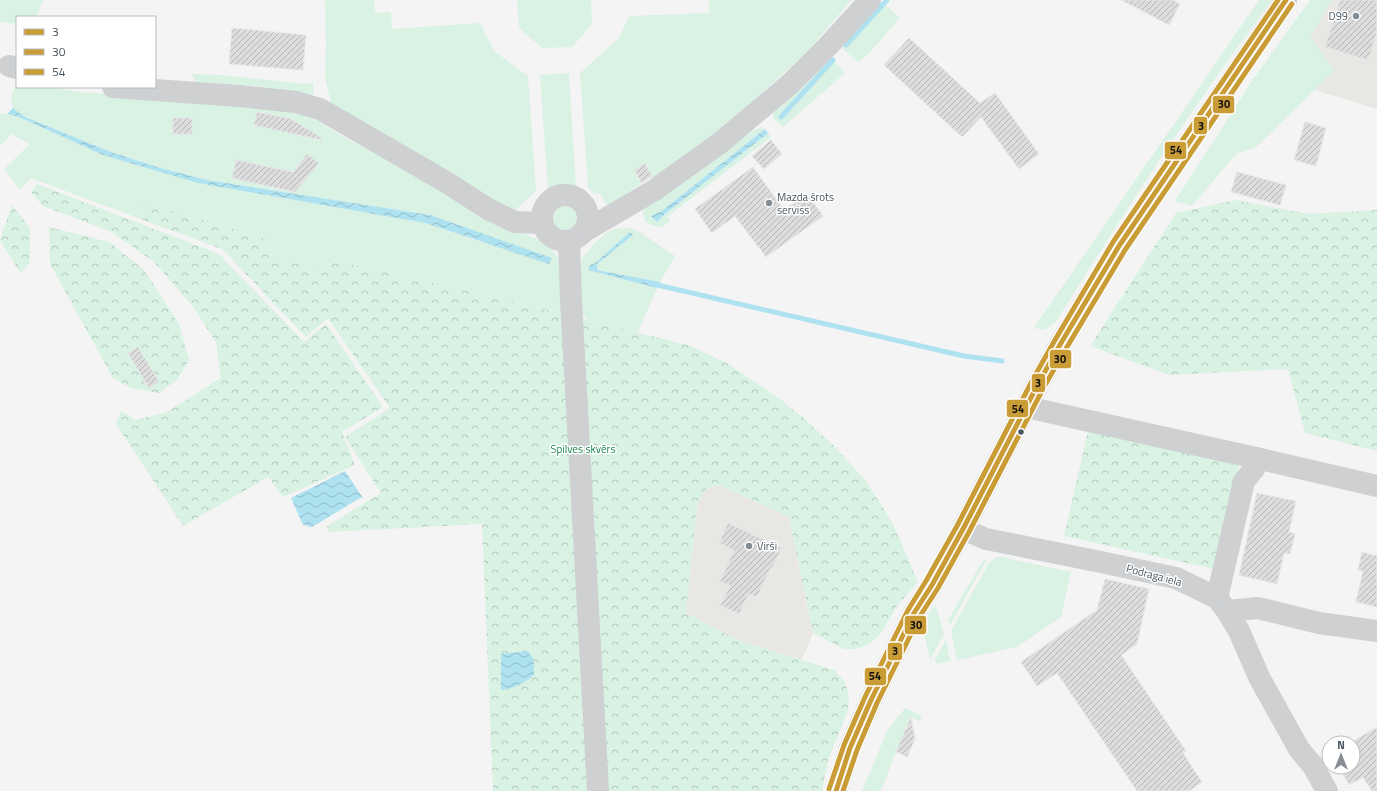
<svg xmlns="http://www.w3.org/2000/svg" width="1377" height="791" font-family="'Titillium Web',sans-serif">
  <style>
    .commercial { fill: #e8e7e3 }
    .grass { fill: #d9f2e3 }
    .forest { fill: url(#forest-crowns) }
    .water { fill: url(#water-waves) }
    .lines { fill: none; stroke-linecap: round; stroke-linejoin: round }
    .stream { stroke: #aee2f0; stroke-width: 5 }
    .building { fill: url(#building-hatch); stroke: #e5e6e7 }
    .minor { stroke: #ced0d2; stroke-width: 22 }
    .major { stroke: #caced1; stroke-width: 22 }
    .bus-1-casing { stroke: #fff; stroke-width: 8 }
    .bus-2-casing { stroke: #fff; stroke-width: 8 }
    .bus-3-casing { stroke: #fff; stroke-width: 8 }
    .bus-1 { stroke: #ca9c36; stroke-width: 5 }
    .bus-2 { stroke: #ca9c36; stroke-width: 5 }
    .bus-3 { stroke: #ca9c36; stroke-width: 5 }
    .poi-dot { fill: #868d94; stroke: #fff; stroke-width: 1.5 }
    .bus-dot { fill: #4a5661; stroke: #fff; stroke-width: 1.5 }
    .labels { text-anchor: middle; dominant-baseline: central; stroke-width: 3; stroke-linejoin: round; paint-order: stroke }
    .poi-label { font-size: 11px; fill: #4a5661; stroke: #fff; text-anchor: start }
    .park-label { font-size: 11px; fill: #17864f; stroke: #fff }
    .street-label { font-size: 11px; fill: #4a5661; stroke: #fff }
    .line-badge { stroke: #fff; stroke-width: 1.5 }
    .pale-badge-label { font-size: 11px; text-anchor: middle; font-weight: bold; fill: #111 }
  </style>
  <defs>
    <pattern id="forest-crowns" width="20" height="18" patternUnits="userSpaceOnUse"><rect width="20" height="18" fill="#d9f2e3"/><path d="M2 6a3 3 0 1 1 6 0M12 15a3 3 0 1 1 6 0" fill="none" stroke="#b2c7bb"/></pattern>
    <pattern id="water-waves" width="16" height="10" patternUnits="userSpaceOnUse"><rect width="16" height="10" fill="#aee2f0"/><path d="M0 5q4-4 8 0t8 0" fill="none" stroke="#90bac6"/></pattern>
    <pattern id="building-hatch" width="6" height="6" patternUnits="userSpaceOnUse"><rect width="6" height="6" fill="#ddddde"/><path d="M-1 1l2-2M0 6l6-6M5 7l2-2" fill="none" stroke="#b5b6b7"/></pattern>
  </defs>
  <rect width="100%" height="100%" fill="#f4f4f4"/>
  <g class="commercial">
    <polygon points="1331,0 1377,0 1377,109 1278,79"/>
    <polygon points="719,485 789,517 813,633 802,660 740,641 686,613 697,508 700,498 706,489"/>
  </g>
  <g class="grass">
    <polygon points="0,0 43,0 36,17 17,17 17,24 0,22"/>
    <polygon points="325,0 374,0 375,13 391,12 392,29 480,23 494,51 528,76 536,191 512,213 332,107 325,78 326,46"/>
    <polygon points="517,0 591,0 592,24 572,47 542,48 519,28"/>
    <path d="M 709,0 L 851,0 C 835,19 819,39 801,57 C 755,101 705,142 655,181 L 645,164 L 634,170 L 642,183 L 608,206 L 603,201 L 601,194 L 593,193 L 588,187 L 580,73 L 619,38 L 629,16 L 709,13 Z"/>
    <path d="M 1259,0 L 1272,0 C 1194,104 1124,213 1055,323 L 1044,330 L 1034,328 Z"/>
    <polygon points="1310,0 1332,0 1310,37 1335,70 1255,148 1236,154 1192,206 1175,201 1254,78"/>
    <polygon points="881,1 900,18 870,52 858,62 843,49 841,42"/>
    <polygon points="833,60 845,73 783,127 773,118 774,112 822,63"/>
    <polygon points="569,73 576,188 548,191 540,75"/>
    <polygon points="191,74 220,75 307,84 313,82 314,92 311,97 255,86 196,82"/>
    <polygon points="17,85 17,87 52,87 79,92 264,103 313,118 342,136 421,178 506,227 545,242 556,255 559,262 561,313 333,260 330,270 269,257 273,241 143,202 138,218 31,178 20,190 4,169 30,144 11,134 0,146 0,114 7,114 19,117 103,155 199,183 425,223 489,245 430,215 207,180 157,167 111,152 25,117 13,108 11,98 15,86"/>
    <path d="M 761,127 L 765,129 L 663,210 L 652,216 L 657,222 L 666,213 L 768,133 L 771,137 L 667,217 L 671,221 L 662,227 C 651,226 645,224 642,213 C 648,202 663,197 673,190 C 703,169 728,143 761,127 Z"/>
    <circle cx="565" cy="217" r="14"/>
    <polygon points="631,228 637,230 675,256 660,282 597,270 597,264 633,235 594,264 591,264 588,270 657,288 638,332 588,320 581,311 580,266 583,257 593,245 606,233 615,229"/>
    <polygon points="1001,557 1071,572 1061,617 1017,647 957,660 951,631 989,563 995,558"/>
    <polygon points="984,559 986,561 950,625 948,620"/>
    <path d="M 936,605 L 944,635 L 930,659 C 926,638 918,622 936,605 Z"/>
    <polygon points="946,640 950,661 936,664 935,659"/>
    <polygon points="905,708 922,716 920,721 911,718 896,752 881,791 862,791 887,731"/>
  </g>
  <g class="forest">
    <polygon points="37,184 219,254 304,342 326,324 383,407 342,432 355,465 283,497 268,477 183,526 116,424 121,411 136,420 167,412 221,378 216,343 195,309 154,262 112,232 43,206 31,192"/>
    <polygon points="1235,200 1309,214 1377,210 1377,451 1305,433 1288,369 1169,375 1090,346 1176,213"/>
    <polygon points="143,202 273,241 269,257 330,270 333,260 561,313 691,346 728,364 773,394 806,420 837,449 866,481 893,524 918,582 897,606 881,633 869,644 857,649 844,649 813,633 789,517 719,485 706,489 700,498 697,508 686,613 740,641 834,670 845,682 849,696 848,710 828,760 822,791 493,791 482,524 329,532 327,526 381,493 345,437 390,408 328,318 306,337 222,249 138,218"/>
    <polygon points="12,205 30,228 30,262 21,274 0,240"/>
    <polygon points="49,227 109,242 144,270 179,324 189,360 177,380 159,393 131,388 113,378 50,264"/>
    <polygon points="1088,431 1239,465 1214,569 1064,536"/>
  </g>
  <g class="water">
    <polygon points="13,108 25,117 111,152 157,167 207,180 430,215 552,258 549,264 425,223 198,183 103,155 19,117 7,114"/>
    <polygon points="765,129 768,133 666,213 657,222 651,216 663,210"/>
    <polygon points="630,232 633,235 597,264 597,270 660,282 657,288 588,270 591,264 594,264"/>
    <polygon points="345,471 363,498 360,498 312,527 309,527 306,525 303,525 291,498"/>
    <path d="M 528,651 L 534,660 L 534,675 C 525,683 513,689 501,690 L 501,654 Z"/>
  </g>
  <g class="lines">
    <g class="stream">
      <polyline points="846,45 887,0"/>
      <polyline points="781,117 833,60"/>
      <polyline points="653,284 964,356 1002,361"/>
    </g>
  </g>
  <g class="building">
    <polygon points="1121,0 1173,0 1180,4 1169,25"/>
    <polygon points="1340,0 1377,0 1377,32 1368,60 1325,47"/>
    <polygon points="232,28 306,35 303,70 229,64"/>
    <polygon points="909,38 980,103 995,93 1039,154 1019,169 981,117 962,137 884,65"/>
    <polygon points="257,112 291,119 322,138 321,140 254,125"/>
    <rect x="173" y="118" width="19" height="16"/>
    <polygon points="1305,122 1326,128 1316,166 1294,160"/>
    <polygon points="771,140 782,154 764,169 752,156"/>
    <polygon points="307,154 319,163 295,192 232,178 236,160 293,172"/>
    <polygon points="645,164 652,176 642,183 634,170"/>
    <polygon points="753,167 784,210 807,194 823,216 766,257 735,216 712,233 695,209"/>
    <polygon points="1237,172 1286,185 1280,205 1231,192"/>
    <polygon points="138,347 159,382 149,388 128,353"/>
    <polygon points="1257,493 1296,501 1289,532 1295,534 1290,554 1284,553 1277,584 1239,575"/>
    <polygon points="728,523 782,548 772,568 771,567 757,597 749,594 739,614 720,605 730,586 720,581 734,550 719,543"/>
    <polygon points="1362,552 1377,556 1377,607 1356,602 1363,571 1358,570"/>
    <polygon points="1105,579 1149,589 1137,644 1121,655 1186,751 1183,753 1202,782 1189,791 1137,791 1057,673 1037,686 1021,662 1097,610"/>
    <polygon points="911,717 915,739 907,757 896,752"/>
    <polygon points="1377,727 1377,791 1372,791 1363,777 1349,785 1339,767 1353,767 1353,743 1350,743"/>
  </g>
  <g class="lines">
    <g class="minor">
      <polyline points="9,66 17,68"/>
      <polyline points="113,87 239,96 296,102 320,109 446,182 488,209 515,222 542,223"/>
      <circle cx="565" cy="218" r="23"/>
      <polyline points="583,232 653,191 720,143 790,84 830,44 870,0"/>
      <polyline points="569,241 571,300 598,791"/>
      <polyline points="1026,407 1256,458 1377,486"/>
      <polyline points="963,529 986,539 1096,561 1176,578 1217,598 1227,611 1239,631 1260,679 1299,749 1313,766 1327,791"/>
      <polyline points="1217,598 1244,481 1254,469 1256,458"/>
      <polyline points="1227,611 1258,608 1319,623 1377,631"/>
    </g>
    <polyline class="major" points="836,791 850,748 871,700 914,613 932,585 963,529 1039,382 1061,343 1119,246 1286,0"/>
    <g class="bus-1-casing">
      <polyline id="bus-1" points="836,791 850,748 871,700 914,613 932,585 963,529 1039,382 1061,343 1119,246 1286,0"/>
    </g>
    <g class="bus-2-casing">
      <polyline id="bus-2" points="843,791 857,750 877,703 920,616 938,588 969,532 1045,385 1067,347 1125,250 1292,4"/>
    </g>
    <g class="bus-3-casing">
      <polyline id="bus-3" points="829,789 844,745 865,697 908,610 926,581 957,526 1033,379 1055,340 1113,242 1278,0"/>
    </g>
    <use href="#bus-1" class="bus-1"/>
    <use href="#bus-2" class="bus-2"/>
    <use href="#bus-3" class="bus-3"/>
  </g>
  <g class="poi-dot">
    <circle cx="1356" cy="16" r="4"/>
    <circle cx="769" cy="203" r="4"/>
    <circle cx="749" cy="546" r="4"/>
  </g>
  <circle class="bus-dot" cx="1021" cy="432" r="3.5"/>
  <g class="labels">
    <g class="poi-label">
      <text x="1348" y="16" text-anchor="end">D99</text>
      <text x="777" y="197">Mazda šrots<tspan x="777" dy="13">serviss</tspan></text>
      <text x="757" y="546">Virši</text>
    </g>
    <g class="park-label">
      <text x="583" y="449">Spilves skvērs</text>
    </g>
    <g class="street-label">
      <text transform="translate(1154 575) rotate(15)">Podraga iela</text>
    </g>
  </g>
  <g class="line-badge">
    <rect x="1212" y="95" width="23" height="19" rx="4" fill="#ca9c36"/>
    <rect x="1193" y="116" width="15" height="19" rx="4" fill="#ca9c36"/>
    <rect x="1164" y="141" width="23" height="19" rx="4" fill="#ca9c36"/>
    <rect x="1049" y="349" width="23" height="20" rx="4" fill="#ca9c36"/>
    <rect x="1031" y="373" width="15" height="20" rx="4" fill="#ca9c36"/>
    <rect x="1006" y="399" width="23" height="19" rx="4" fill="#ca9c36"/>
    <rect x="904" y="615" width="23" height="20" rx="4" fill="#ca9c36"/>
    <rect x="887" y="642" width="16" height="19" rx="4" fill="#ca9c36"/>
    <rect x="864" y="667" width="23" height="19" rx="4" fill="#ca9c36"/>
  </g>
  <g class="pale-badge-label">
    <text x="1224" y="108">30</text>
    <text x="1201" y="130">3</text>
    <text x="1176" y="154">54</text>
    <text x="1060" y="363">30</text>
    <text x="1038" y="387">3</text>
    <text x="1018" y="413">54</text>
    <text x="916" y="629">30</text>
    <text x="895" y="655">3</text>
    <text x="875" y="680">54</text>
  </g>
  <rect x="16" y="16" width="140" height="72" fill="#ffffff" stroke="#b7bbc0"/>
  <rect x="24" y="29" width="20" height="6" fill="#ca9c36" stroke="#b7bbc0"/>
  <text x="52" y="36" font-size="12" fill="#4a5661">3</text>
  <rect x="24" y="49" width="20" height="6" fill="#ca9c36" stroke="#b7bbc0"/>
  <text x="52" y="56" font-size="12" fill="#4a5661">30</text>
  <rect x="24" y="69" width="20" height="6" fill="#ca9c36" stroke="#b7bbc0"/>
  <text x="52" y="76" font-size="12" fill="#4a5661">54</text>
  <g transform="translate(1341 755)"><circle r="19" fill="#ffffff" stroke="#b7bbc0"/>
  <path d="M0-3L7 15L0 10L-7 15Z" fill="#868d94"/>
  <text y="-6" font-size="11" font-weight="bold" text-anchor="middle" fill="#4a5661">N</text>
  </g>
</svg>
